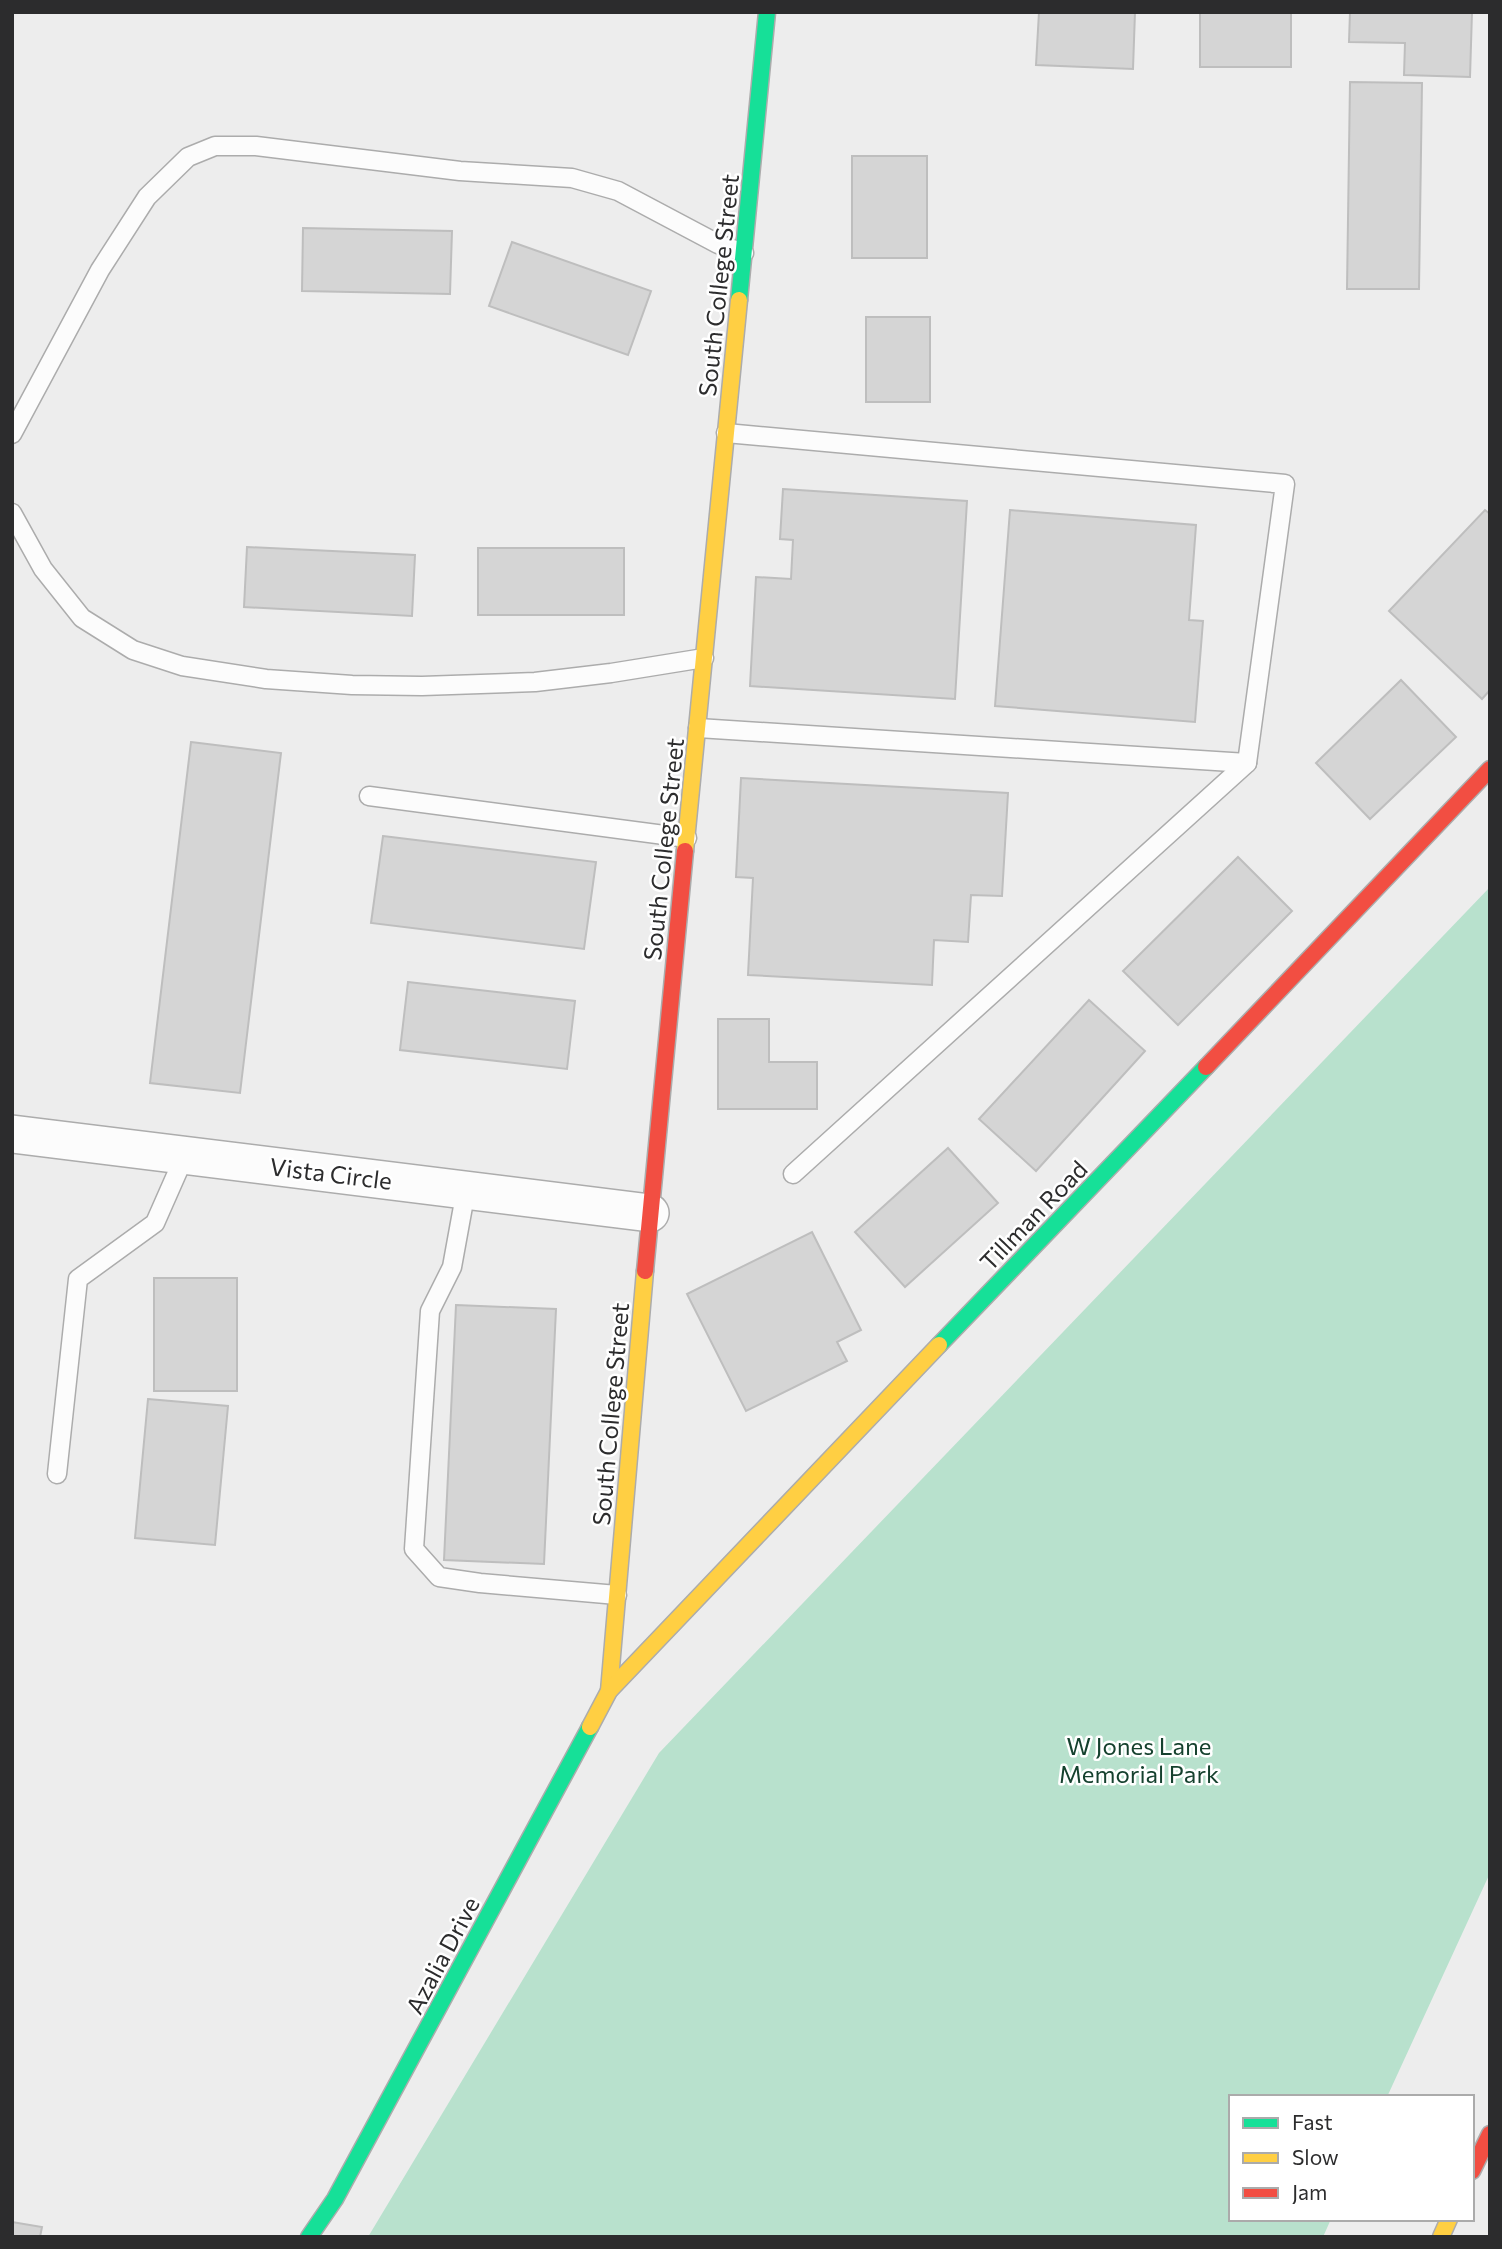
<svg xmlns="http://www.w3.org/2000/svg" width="1502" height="2249" font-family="Commissioner,sans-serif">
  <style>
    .green { fill: #b8e1cd }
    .building { fill: #d5d5d5; stroke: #bebebe; stroke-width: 2 }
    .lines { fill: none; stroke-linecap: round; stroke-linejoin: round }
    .lane-casing { stroke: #acacac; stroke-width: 21 }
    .street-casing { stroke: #acacac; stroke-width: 40 }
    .fast-casing { stroke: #acacac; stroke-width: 19 }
    .slow-casing { stroke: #acacac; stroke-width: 19 }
    .jam-casing { stroke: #acacac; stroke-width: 19 }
    .lane { stroke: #fcfcfc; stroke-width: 18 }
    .street { stroke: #fcfcfc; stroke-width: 37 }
    .fast { stroke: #16e098; stroke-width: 16 }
    .slow { stroke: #ffcf43; stroke-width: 16 }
    .jam { stroke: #f24e42; stroke-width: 16 }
    .labels { text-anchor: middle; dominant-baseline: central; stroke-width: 5; stroke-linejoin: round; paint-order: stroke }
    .street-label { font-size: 24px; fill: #2c2c2d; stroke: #fff }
    .park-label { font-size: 24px; fill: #15412e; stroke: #fff }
  </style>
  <rect width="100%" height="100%" fill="#ededed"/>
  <polygon class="green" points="1490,887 1490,1873 1387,2097 1231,2097 1231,2219 1331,2219 1323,2237 368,2237 659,1753"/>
  <g class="building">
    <polygon points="1039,12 1135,12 1133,69 1036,65"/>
    <rect x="1200" y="12" width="91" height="55"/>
    <polygon points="1350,12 1472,12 1470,77 1404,75 1405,43 1349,42"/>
    <polygon points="1350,82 1422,83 1419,289 1347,289"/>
    <rect x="852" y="156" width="75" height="102"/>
    <polygon points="303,228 452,231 450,294 302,291"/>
    <polygon points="512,242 651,291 628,355 489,306"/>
    <rect x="866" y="317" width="64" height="85"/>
    <polygon points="783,489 967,501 955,699 750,686 756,577 791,579 793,540 780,539"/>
    <polygon points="1010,510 1196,525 1189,620 1203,621 1195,722 995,706"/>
    <polygon points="1485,510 1490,514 1490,690 1482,699 1389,611"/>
    <polygon points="247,547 415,555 412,616 244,607"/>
    <rect x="478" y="548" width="146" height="67"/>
    <polygon points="1401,680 1456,737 1370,819 1316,763"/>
    <polygon points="191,742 281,753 240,1093 150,1083"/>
    <polygon points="741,778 1008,793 1002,896 971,895 968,942 934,940 932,985 748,975 753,878 736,877"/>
    <polygon points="383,836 596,862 584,949 371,923"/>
    <polygon points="1238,857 1292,911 1178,1025 1123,971"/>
    <polygon points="408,982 575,1001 567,1069 400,1050"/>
    <polygon points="1089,1000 1145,1051 1036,1171 979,1119"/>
    <polygon points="718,1019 769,1019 769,1062 817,1062 817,1109 718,1109"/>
    <polygon points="948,1148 998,1203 905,1287 855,1232"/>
    <polygon points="812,1232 861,1330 837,1342 847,1361 746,1411 687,1294"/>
    <rect x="154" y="1278" width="83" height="113"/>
    <polygon points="456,1305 556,1309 544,1564 444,1560"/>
    <polygon points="148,1399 228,1406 215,1545 135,1538"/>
    <polygon points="12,2222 42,2227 40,2237 12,2237"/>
  </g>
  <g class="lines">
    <g class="lane-casing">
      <g id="lane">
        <polyline points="726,433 1285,484 1247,763"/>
        <polyline points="12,434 100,270 147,197 188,157 215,146 256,146 460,171 572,178 618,191 718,244 744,253"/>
        <polyline points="12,513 43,569 82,618 133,650 182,666 266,679 352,685 422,686 535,682 611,673 704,658"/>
        <polyline points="698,728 1247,763 793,1174"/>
        <polyline points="369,796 687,838"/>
        <polyline points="466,1190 452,1267 430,1311 414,1549 439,1577 480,1583 617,1595"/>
        <polyline points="57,1474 78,1279 155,1223 185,1155"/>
      </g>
    </g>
    <g class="street-casing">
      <polyline id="street" points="12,1134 650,1213"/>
    </g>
    <g class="fast-casing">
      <g id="fast">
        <polyline points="739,300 767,12"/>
        <polyline points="939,1345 1206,1067"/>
        <polyline points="309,2237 335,2199 590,1727"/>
      </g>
    </g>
    <g class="slow-casing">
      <g id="slow">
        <polyline points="685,851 739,300"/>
        <polyline points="609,1691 645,1271"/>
        <polyline points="590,1727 609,1691 939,1345"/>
        <polyline points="1441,2237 1449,2219"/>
      </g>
    </g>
    <g class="jam-casing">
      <g id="jam">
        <polyline points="1206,1067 1490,769"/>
        <polyline points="645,1271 685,851"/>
        <polyline points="1472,2171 1490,2134"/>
      </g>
    </g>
    <use href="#lane" class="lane"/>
    <use href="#street" class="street"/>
    <use href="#fast" class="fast"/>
    <use href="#slow" class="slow"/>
    <use href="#jam" class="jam"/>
  </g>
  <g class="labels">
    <g class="street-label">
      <text transform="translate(718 285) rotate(-84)">South College Street</text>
      <text transform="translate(663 849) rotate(-84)">South College Street</text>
      <text transform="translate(331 1173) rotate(7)">Vista Circle</text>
      <text transform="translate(1033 1215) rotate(-46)">Tillman Road</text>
      <text transform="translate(610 1414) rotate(-85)">South College Street</text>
      <text transform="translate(442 1955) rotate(-62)">Azalia Drive</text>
    </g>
    <g class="park-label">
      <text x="1139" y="1745">W Jones Lane<tspan x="1139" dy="28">Memorial Park</tspan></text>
    </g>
  </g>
  <rect width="1502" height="2249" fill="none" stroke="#2c2c2d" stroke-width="28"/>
  <rect x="1229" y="2095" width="245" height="126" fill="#ffffff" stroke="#ababab" stroke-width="2"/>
  <rect x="1243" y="2118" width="35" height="10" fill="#16e098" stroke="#ababab" stroke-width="2"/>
  <text x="1292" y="2130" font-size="21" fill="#2c2c2d">Fast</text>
  <rect x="1243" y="2153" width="35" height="10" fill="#ffcf43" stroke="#ababab" stroke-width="2"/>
  <text x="1292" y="2165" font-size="21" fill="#2c2c2d">Slow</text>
  <rect x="1243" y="2188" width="35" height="10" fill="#f24e42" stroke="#ababab" stroke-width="2"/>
  <text x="1292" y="2200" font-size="21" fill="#2c2c2d">Jam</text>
</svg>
